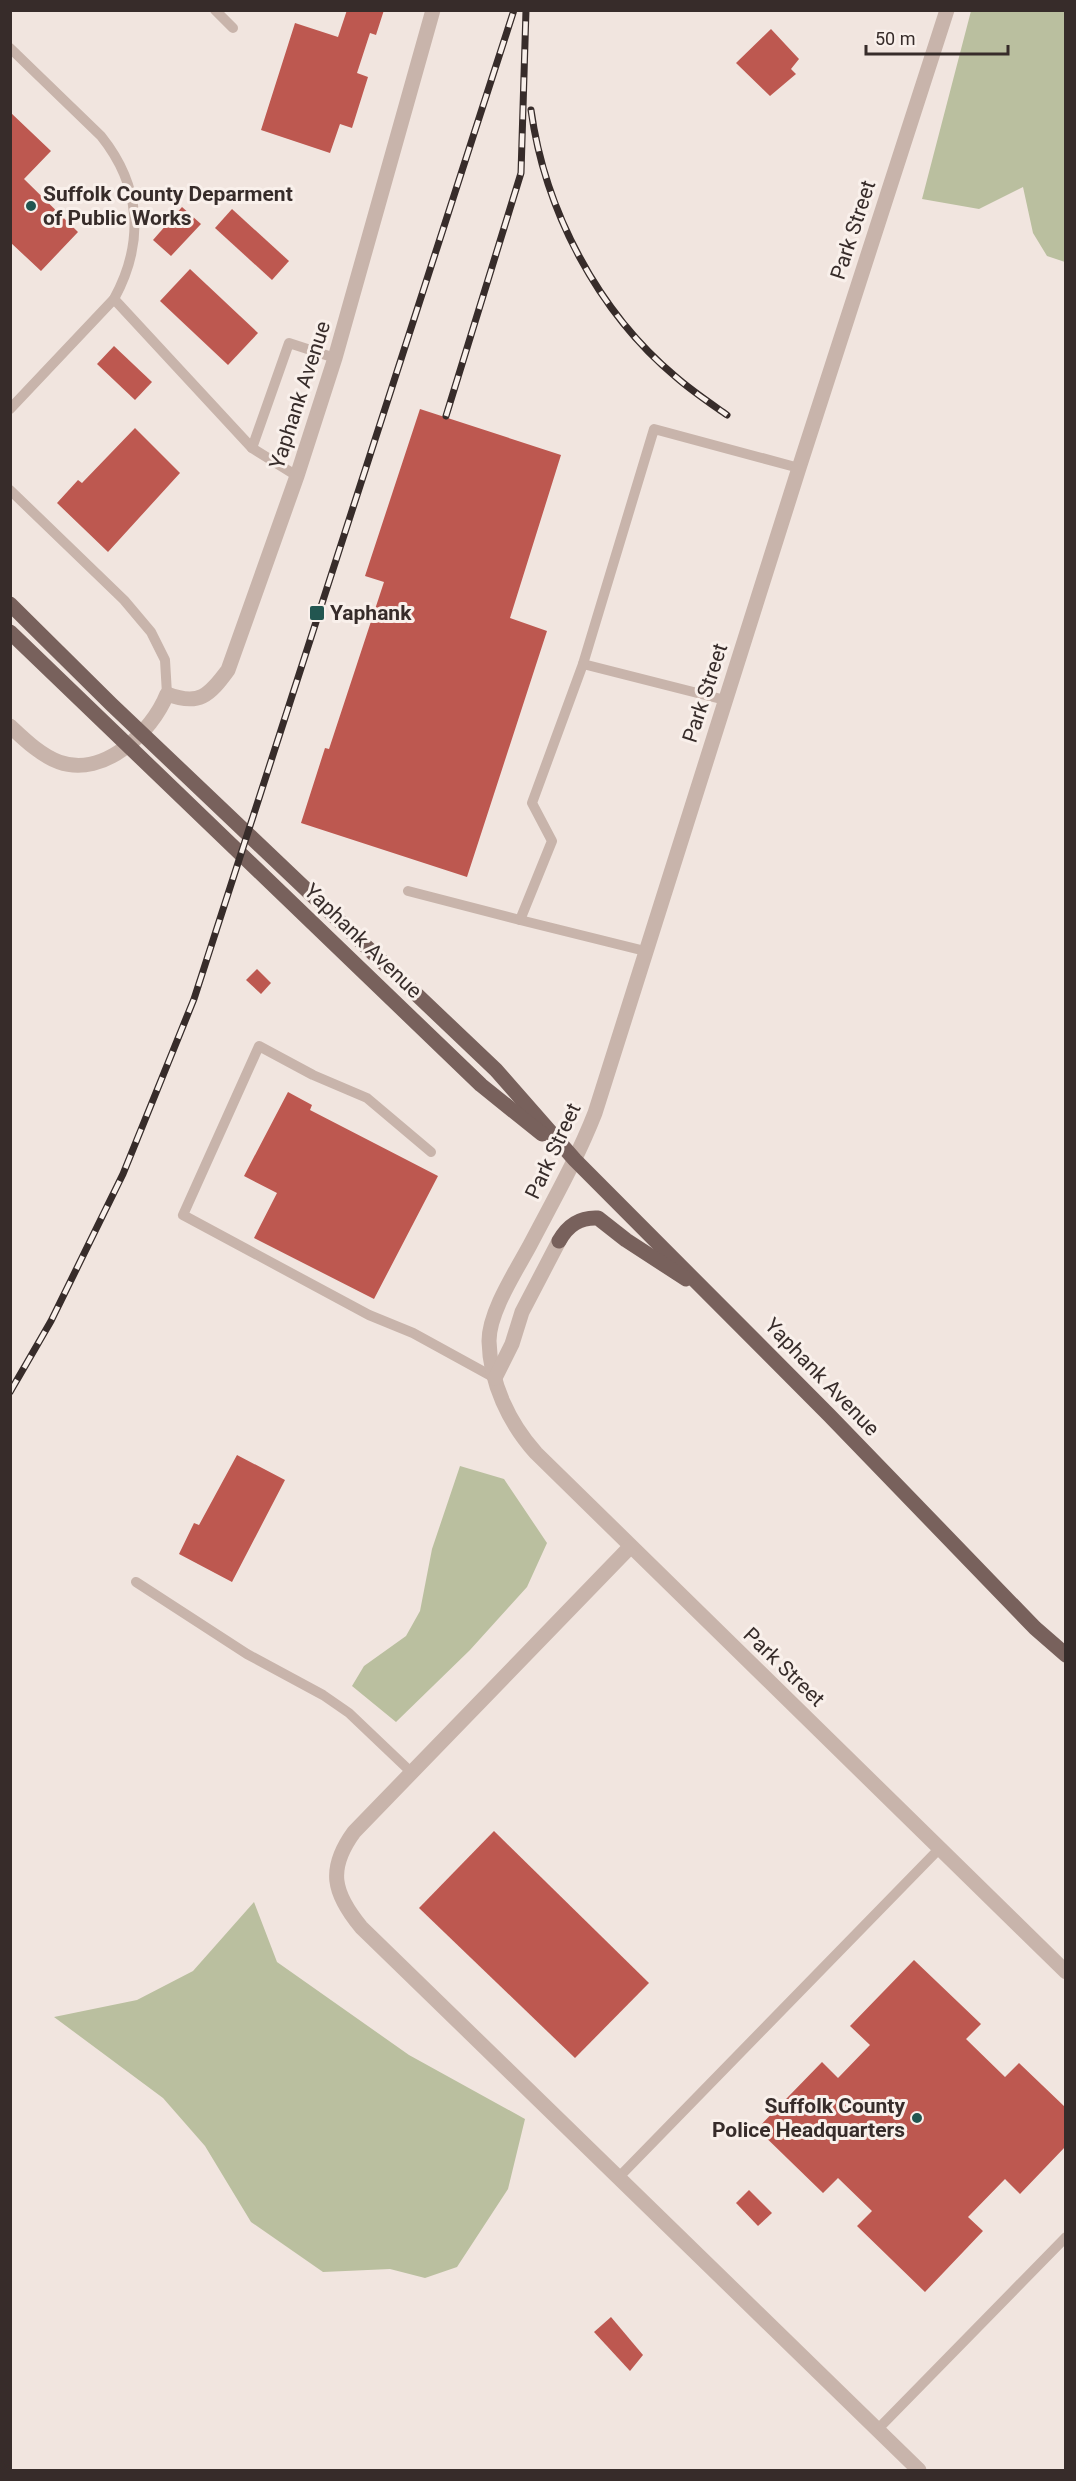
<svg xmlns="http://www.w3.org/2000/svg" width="1076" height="2481" font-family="Roboto,sans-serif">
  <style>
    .green { fill: #babf9f }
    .building { fill: #bd5850 }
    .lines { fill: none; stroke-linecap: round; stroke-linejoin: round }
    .service { stroke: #c8b4ab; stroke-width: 10 }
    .minor { stroke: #c8b4ab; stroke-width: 15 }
    .primary { stroke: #78615c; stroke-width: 15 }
    .rail-casing { stroke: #372c2a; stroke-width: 7 }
    .rail { stroke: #f9f0eb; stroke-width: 4.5; stroke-dasharray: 14; stroke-linecap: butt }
    .poi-dot { fill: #225650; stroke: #f9f0eb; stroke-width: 2 }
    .labels { text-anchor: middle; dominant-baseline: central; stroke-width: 6; stroke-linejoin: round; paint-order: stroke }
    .poi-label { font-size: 21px; font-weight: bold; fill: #372c2a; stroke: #f9f0eb; text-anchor: start }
    .street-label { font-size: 21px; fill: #372c2a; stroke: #f9f0eb }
  </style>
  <rect width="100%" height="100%" fill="#f1e5df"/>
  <g class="green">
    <polygon points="971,11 1065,11 1065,262 1047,256 1033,233 1023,187 979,209 922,199"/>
    <polygon points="460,1466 504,1479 547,1543 527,1587 470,1650 396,1722 352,1686 364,1666 406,1636 420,1611 432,1549"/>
    <polygon points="254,1902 277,1962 409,2055 525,2119 508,2189 457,2267 425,2278 390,2269 323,2272 251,2222 205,2146 163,2098 54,2017 137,2000 193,1971"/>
  </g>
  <g class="building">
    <polygon points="347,10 384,10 376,35 370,33 357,73 368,77 352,128 340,124 330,153 261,130 295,23 338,37"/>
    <polygon points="771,29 799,59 791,69 796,74 770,96 736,63"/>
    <polygon points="10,112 51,151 24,179 78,232 41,271 10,242"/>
    <polygon points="182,207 201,224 171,256 153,240"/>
    <polygon points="232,209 289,261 272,280 215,228"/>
    <polygon points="190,269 258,333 228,365 160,301"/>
    <polygon points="114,346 152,382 135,400 97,364"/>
    <polygon points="420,409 561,455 510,618 547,631 467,877 301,823 325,748 329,749 384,582 365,576"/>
    <polygon points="135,428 180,473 108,552 57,503 78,480 82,483"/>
    <polygon points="257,969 271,983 261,994 246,980"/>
    <polygon points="288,1092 312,1105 310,1110 438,1176 374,1299 254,1238 277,1193 244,1176"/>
    <polygon points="237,1455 285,1480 232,1582 179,1554 194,1523 199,1525"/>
    <polygon points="494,1831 649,1983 575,2058 419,1908"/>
    <polygon points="914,1960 981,2024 966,2039 1005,2077 1019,2063 1065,2107 1065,2147 1020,2194 1005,2179 968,2217 983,2231 925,2292 857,2226 872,2211 838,2178 823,2193 757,2129 822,2062 838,2078 870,2045 850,2026"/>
    <polygon points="749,2190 772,2213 758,2226 736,2203"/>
    <polygon points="611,2317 643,2355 630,2371 594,2332"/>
  </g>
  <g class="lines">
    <g class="service">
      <polyline points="215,10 233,28"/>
      <path d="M 10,48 L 101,136 C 141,186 145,242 114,299 L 10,409"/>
      <polyline points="114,299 252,448 297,476"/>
      <polyline points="252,448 289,343 335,358"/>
      <polyline points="10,490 124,600 151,632 165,660 167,694"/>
      <polyline points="583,664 725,700"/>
      <polyline points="408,891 520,920"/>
      <polyline points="645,951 520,920 552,841 532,803 583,664 654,429 799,468"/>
      <polyline points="431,1152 367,1098 313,1075 259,1046 183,1215 369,1315 413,1333 495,1378"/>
      <polyline points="136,1582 247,1654 323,1695 349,1713 411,1772"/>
      <polyline points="619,2177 940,1848"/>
      <polyline points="877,2430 1066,2237"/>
    </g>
    <g class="minor">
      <path d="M 947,10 L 799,468 L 595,1113 C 577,1159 553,1201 530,1245 C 516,1271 489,1312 489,1341 C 490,1383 509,1423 536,1453 L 1066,1972"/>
      <path d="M 10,726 C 24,739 40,755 59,762 C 104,778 152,732 167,694 C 199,706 209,696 228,670 L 297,476 L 335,358 L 433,10"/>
      <polyline points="495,1378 512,1344 522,1312 559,1241"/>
      <path d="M 630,1547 L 354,1832 C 327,1869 333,1893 361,1927 L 919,2470"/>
    </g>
    <g class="primary">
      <polyline points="10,604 111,704 496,1070 575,1160 829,1415 1035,1628 1066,1655"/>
      <polyline points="10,632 481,1085 542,1134"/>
      <path d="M 559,1241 C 568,1225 580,1217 598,1218 L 626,1240 L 686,1279"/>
    </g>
    <g class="rail-casing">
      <g id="rail">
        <path d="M 531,110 C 545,211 598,312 676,377 C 692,391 710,403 727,415"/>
        <polyline points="446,416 521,173 526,10"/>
        <polyline points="10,1392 51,1321 123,1174 194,999 514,10"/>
      </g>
    </g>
    <use href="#rail" class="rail"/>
  </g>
  <g class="poi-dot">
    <circle cx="31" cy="206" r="6"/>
    <rect x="309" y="605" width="16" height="16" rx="3"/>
    <circle cx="917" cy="2118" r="6"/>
  </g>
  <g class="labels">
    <g class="poi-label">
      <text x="43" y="194">Suffolk County Deparment<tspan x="43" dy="24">of Public Works</tspan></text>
      <text x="330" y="613">Yaphank</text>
      <text x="905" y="2106" text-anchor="end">Suffolk County<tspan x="905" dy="24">Police Headquarters</tspan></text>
    </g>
    <g class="street-label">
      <text transform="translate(853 230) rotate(-72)">Park Street</text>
      <text transform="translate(300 395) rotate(-72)">Yaphank Avenue</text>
      <text transform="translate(705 693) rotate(-72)">Park Street</text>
      <text transform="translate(363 941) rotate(44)">Yaphank Avenue</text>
      <text transform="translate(553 1151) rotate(-65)">Park Street</text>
      <text transform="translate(822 1377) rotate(46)">Yaphank Avenue</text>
      <text transform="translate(784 1667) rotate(44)">Park Street</text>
    </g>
  </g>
  <rect width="1076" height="2481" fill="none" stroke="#372c2a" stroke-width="24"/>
  <path d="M866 45v9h142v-9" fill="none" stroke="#372c2a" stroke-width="3"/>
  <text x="875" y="45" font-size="18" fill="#372c2a" stroke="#f9f0eb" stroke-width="4.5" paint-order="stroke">50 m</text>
</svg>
